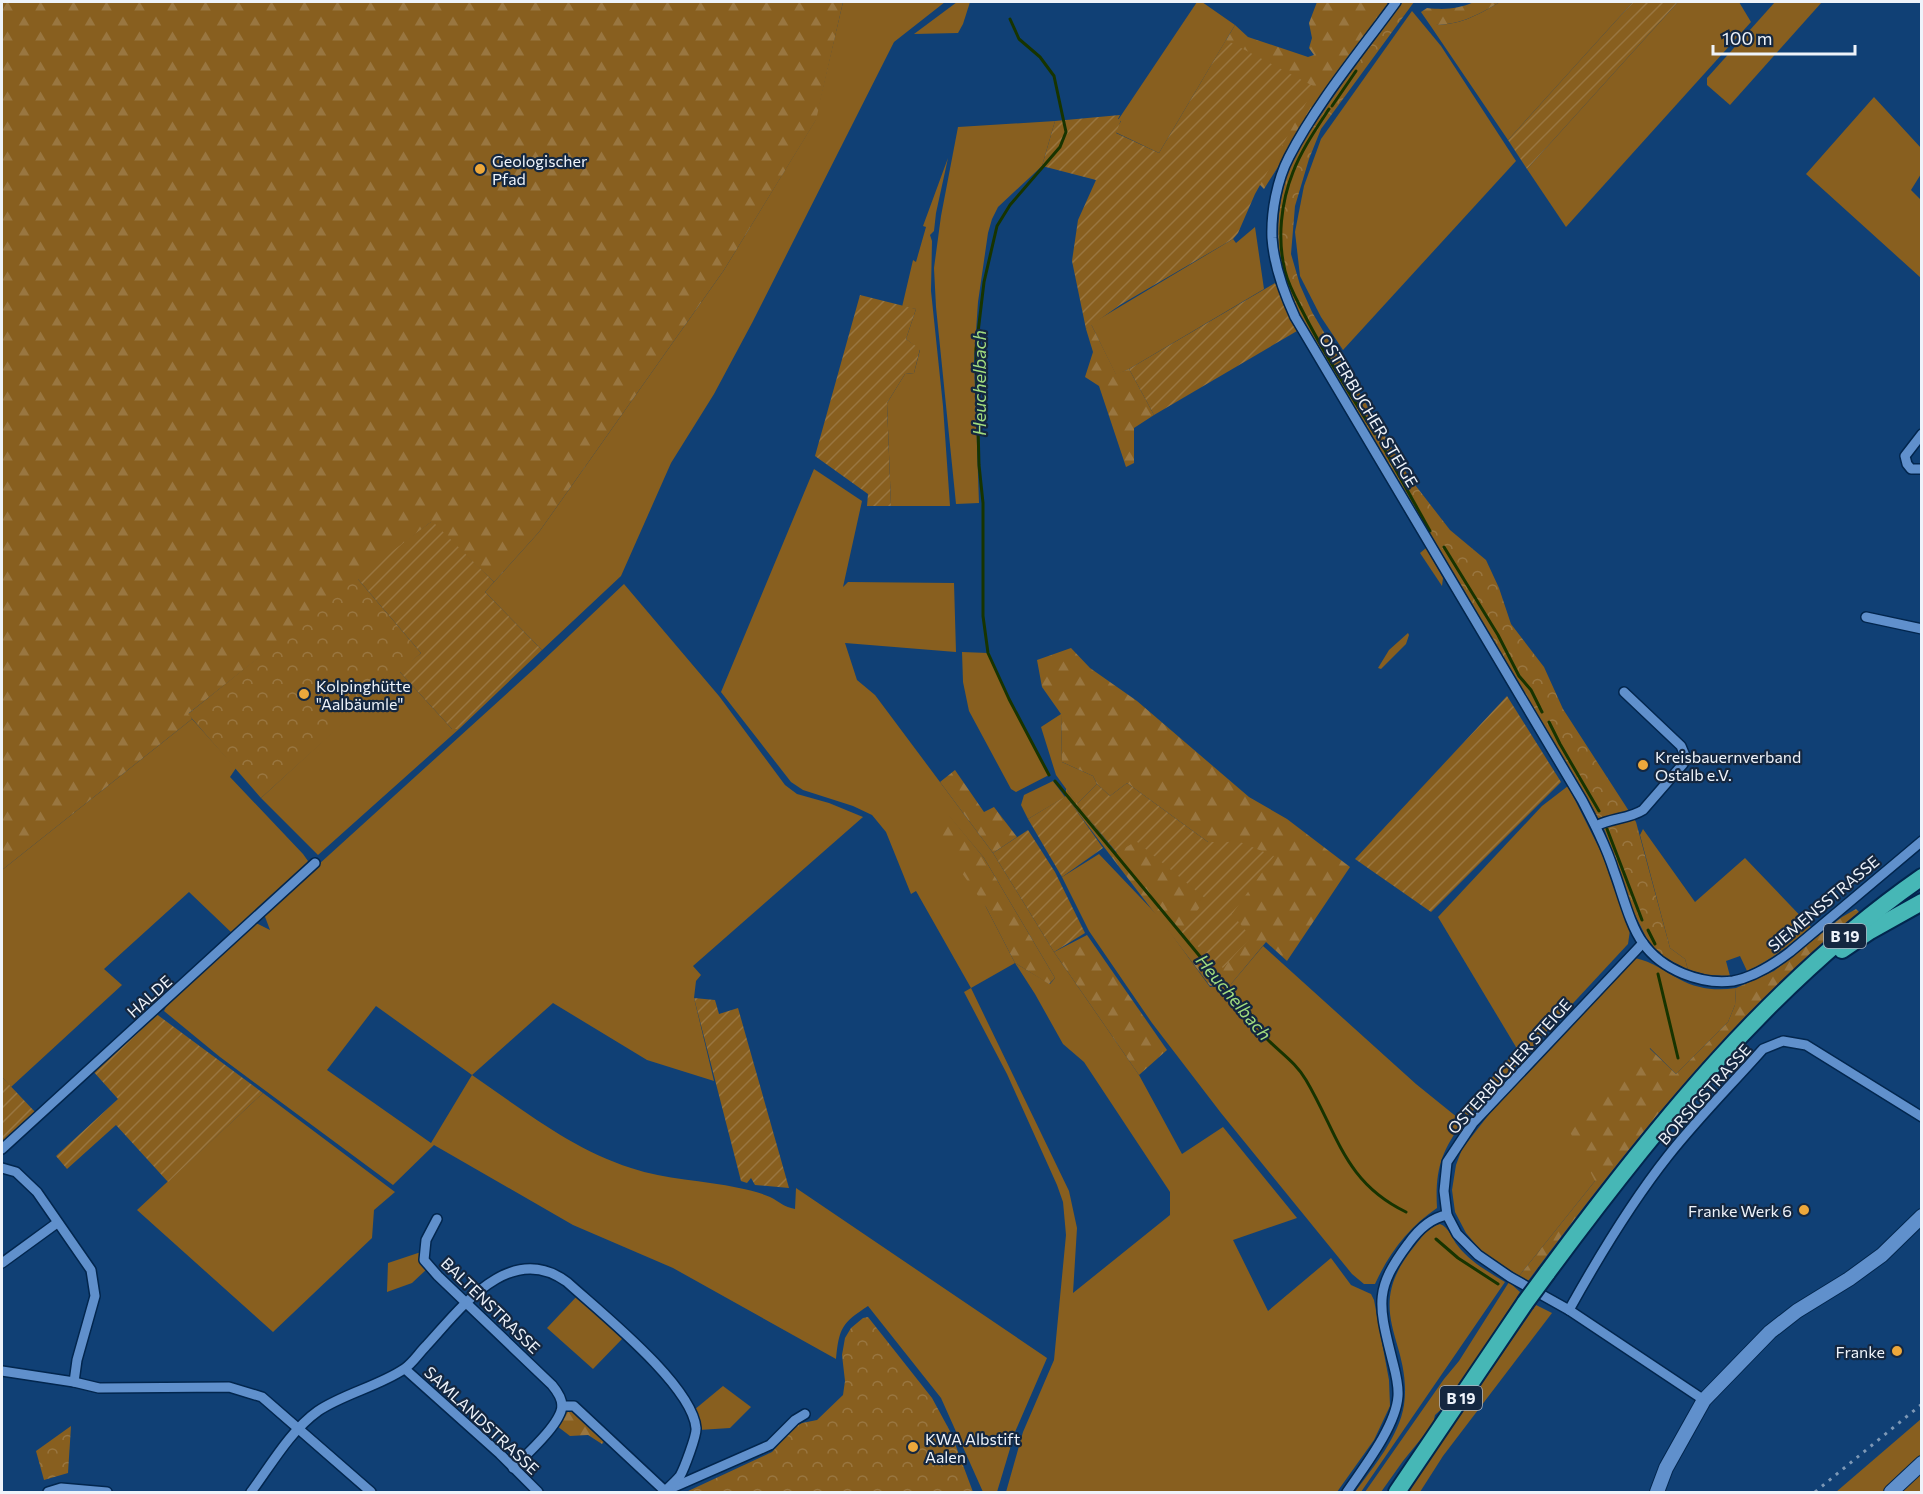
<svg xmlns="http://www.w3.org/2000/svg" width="1923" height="1494" font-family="Commissioner,sans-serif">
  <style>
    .grass { fill: #885f1f; fill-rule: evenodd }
    .forest { fill: url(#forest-firs) }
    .park { fill: url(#park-crowns) }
    .garden { fill: url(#garden-furrows) }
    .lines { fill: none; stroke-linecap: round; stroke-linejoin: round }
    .stream { stroke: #173400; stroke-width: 3 }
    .street-casing { stroke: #02264e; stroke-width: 12 }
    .secondary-casing { stroke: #02264e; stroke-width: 16 }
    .highway-casing { stroke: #02264e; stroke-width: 20 }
    .street { stroke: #6090cc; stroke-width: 9 }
    .secondary { stroke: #6090cc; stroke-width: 14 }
    .highway { stroke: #46b7b6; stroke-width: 16 }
    .rail { stroke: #7d98b6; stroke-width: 3; stroke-dasharray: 3 6; stroke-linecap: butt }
    .highway-bridge-casing { stroke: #02264e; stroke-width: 20; stroke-linecap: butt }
    .highway-bridge { stroke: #46b7b6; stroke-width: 16 }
    .poi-dot { fill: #eda83b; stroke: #142740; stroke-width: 2 }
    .labels { text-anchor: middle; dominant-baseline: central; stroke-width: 4.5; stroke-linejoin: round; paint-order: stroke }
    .shield { fill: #142740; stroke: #adb6c2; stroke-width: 1.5 }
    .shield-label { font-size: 15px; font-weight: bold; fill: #eef3fa }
    .poi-label { font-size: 16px; fill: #eef3fa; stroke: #142740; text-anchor: start }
    .street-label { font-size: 16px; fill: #eef3fa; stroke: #142740 }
    .water-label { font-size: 18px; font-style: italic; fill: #a2dd7f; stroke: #142740 }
  </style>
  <defs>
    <pattern id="forest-firs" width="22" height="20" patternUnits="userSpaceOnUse" patternTransform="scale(1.5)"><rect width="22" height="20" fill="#885f1f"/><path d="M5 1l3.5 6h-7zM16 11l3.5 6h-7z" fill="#997640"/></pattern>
    <pattern id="park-crowns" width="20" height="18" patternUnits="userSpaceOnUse" patternTransform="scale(1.5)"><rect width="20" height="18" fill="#885f1f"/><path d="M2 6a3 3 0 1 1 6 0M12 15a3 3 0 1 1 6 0" fill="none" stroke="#997640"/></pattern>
    <pattern id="garden-furrows" width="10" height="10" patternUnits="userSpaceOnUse" patternTransform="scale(1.5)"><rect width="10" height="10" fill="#885f1f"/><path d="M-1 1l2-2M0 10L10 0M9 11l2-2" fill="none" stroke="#997640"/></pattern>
  </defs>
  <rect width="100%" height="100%" fill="#104075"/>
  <g class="grass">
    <polygon points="843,2 945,2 894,42 752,323 714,394 671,463 621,576 542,650 485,592 539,532 724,270 815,121"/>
    <polygon points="957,2 970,2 963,24 958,33 914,34"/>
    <polygon points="1197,2 1202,2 1235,25 1159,153 1115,132 1121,121 1118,120"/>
    <path d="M 1500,2 L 1633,2 L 1508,140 L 1430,25 C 1461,25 1474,17 1500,2 Z"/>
    <polygon points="1678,2 1739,2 1751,22 1566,227 1527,169"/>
    <polygon points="1775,2 1822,2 1730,105 1707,85 1707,78"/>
    <polygon points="1412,11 1441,46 1516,161 1343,350 1321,317 1300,276 1295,232 1304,186 1321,139"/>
    <polygon points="1874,97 1921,148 1921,174 1911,190 1921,200 1921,278 1806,174"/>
    <polygon points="1055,121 1042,166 998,207 992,219 988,233 978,302 974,361 979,503 956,504 936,307 934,268 941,216 958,127"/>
    <polygon points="948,158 936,213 934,231 930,235 932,241 931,291 943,406 950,506 891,506 887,403 905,374 914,373 920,350 906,339 916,309 902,307 913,260 916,262 926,227 923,226"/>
    <polygon points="1255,227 1264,289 1129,369 1116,375 1091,324 1233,239 1236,243"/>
    <path d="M 814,469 L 862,501 L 843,587 L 848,582 L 954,583 L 956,652 L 845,643 L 857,680 L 875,695 L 993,853 L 1054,952 L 1139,1075 L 1182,1154 L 1223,1127 L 1297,1218 L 1233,1240 L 1268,1311 L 1331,1258 L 1351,1285 L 1371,1294 L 1374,1300 L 1389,1380 L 1390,1406 L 1374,1440 L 1337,1492 L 1006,1492 L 1023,1432 L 1054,1360 L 1066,1235 L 1063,1202 L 1057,1185 L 1007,1074 L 964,992 L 971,988 L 916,891 L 911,894 L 886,832 L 872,815 L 853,806 L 803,790 L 791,782 L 721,692 ZM 948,815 L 984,858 L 1055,978 L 1050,984 L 1015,963 L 986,907 ZM 1015,963 L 1035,994 L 1063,1044 L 1084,1062 L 1170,1192 L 1170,1215 L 1073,1293 L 1077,1228 L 1069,1191 L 971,988 Z"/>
    <polygon points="1426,548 1443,578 1442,586 1420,553"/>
    <path d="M 624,584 L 719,696 L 785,785 L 797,794 L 829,803 L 863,817 L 693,966 L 701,975 L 696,981 L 694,998 L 714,1081 L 647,1060 L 553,1003 L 472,1075 C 523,1110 572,1149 631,1168 C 666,1180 703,1180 739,1188 C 749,1190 761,1193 770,1197 C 780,1202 784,1207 795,1209 L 796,1188 L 1047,1358 L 1015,1432 L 997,1492 L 983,1492 L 941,1398 L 868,1306 C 842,1323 839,1328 836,1359 L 673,1268 L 573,1225 L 434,1145 L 393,1185 L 220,1057 L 164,1011 L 166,1007 L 252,925 L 256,923 L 270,930 L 264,914 L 535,668 ZM 376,1006 L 472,1075 L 431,1143 L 327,1070 Z"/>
    <polygon points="1408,633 1409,635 1406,644 1381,669 1378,668 1389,650"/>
    <polygon points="962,652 988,653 1009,699 1049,775 1016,792 1011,789 969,711 963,682"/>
    <polygon points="399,671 452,729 459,729 318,855 261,798"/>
    <polygon points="1061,714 1062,762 1093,776 1097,784 1077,804 1056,775 1041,727"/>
    <polygon points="192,719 236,768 230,777 303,854 308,861 304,869 233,934 189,892 104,969 122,985 11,1087 2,1077 2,870"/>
    <polygon points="1053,781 1065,797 1028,819 1021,805 1024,795"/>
    <polygon points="1568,786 1602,854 1630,930 1628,944 1524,1056 1519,1052 1438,917 1542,806"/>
    <path d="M 1643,829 L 1695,902 L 1745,858 L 1811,927 C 1790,945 1771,960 1747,971 L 1740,956 L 1726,961 L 1730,976 L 1708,975 L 1688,970 L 1685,959 L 1670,948 L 1640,835 Z"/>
    <path d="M 1099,854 L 1159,917 L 1210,987 L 1231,984 L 1263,946 L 1416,1084 L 1463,1122 C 1441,1151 1435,1171 1437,1208 C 1409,1227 1389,1253 1375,1284 L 1364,1284 L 1352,1274 L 1221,1113 L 1152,1023 L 1089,931 L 1062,877 Z"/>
    <path d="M 1635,958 C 1653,962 1664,971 1679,979 C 1697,989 1716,991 1736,988 L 1735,1005 L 1728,1022 L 1676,1074 L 1650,1048 L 1595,1181 L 1519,1276 L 1481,1251 L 1466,1233 L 1455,1212 L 1452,1190 L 1456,1165 L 1462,1149 L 1490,1113 Z"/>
    <polygon points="1513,1054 1519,1063 1468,1116 1462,1111"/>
    <polygon points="263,1093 395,1192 374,1210 372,1238 273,1332 137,1210"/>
    <path d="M 1440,1224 C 1449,1227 1452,1239 1458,1246 C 1470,1262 1489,1272 1505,1282 L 1361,1492 L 1355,1492 C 1373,1467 1399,1437 1404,1405 C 1413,1341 1361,1313 1413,1248 C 1420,1239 1428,1227 1440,1224 Z"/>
    <polygon points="421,1252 428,1268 412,1283 387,1292 388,1263"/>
    <polygon points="1509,1282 1520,1292 1447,1404 1435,1415 1433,1424 1403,1461 1381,1492 1365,1492 1444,1379 1459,1361"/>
    <polygon points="578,1295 623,1338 593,1369 547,1328"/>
    <polygon points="1536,1305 1552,1313 1443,1456 1420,1492 1407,1492"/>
    <polygon points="723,1386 751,1407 730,1428 699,1430 694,1410"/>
    <polygon points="1921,1419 1921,1492 1836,1492"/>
  </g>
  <g class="forest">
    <polygon points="2,2 843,2 816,120 724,270 539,532 494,582 431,522 189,713 192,719 2,870"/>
    <polygon points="1317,2 1386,2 1388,4 1321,98 1264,189 1186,109 1235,25 1248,37 1308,57 1314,55 1309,48 1312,38 1309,23"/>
    <path d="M 1474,2 L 1500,2 C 1474,17 1460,25 1430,25 L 1421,12 L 1427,8 C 1445,10 1458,9 1474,2 Z"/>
    <polygon points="1091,324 1116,374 1129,369 1154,415 1134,428 1134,463 1126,467 1099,386 1085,377 1093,352 1086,329"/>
    <path d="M 1071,648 L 1090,668 L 1137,701 L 1249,797 L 1287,819 L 1350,867 L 1287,961 L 1266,942 L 1231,984 L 1210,986 C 1163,922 1113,861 1066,796 L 1066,789 L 1116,853 L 1136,840 L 1207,899 L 1232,914 L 1240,842 L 1208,842 L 1127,783 L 1110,796 L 1097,784 L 1093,776 L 1062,762 L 1061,714 L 1042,687 L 1037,660 Z"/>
    <polygon points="955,770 984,812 994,807 1017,837 993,853 940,782"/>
    <polygon points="948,814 984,858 1055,978 1049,984 1015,963 986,907 940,842 939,826"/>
    <path d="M 1856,909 L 1860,913 C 1822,947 1782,980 1746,1017 C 1665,1099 1597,1189 1528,1281 L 1519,1276 L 1595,1181 L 1570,1132 L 1649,1048 L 1676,1074 L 1728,1022 L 1735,1005 L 1736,988 L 1774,971 L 1842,917 Z"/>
    <polygon points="1087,935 1167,1050 1139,1075 1054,952"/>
    <polygon points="573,1408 607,1438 602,1444 588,1435 570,1436 557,1426 562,1420 564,1410"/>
  </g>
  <g class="park">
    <path d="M 1402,2 L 1414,2 L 1321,129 L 1309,159 L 1295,206 L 1291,254 L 1300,285 L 1312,312 L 1409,477 L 1450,530 L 1486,560 L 1499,588 L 1511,624 L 1544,667 L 1563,709 L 1636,822 L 1670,948 L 1685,959 L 1688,970 L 1662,956 L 1649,943 L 1634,913 L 1605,831 L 1590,803 L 1315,341 C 1304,321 1290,301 1284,280 C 1274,243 1277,194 1293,159 C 1302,140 1316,123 1327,106 C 1351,70 1377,36 1402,2 Z"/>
    <polygon points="357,578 421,653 261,798 188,714"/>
    <polygon points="868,1317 932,1398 951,1433 973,1492 686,1492 772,1452 797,1424 817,1420 843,1395 845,1381 842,1355 845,1338 851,1328 863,1318"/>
    <polygon points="71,1426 68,1473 44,1480 36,1451"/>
  </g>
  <g class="garden">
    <polygon points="1633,2 1678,2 1527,169 1508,140"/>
    <polygon points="1226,40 1315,87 1255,194 1238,233 1233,239 1120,305 1086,329 1072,261 1078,220 1096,180 1042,166 1055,121 1120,115 1118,119 1121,120 1116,133 1159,153"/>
    <polygon points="1275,283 1297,331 1154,415 1129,369"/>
    <polygon points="860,295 916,309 906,339 920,349 914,373 905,374 887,403 891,506 867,506 868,494 815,456"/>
    <polygon points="432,521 494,582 485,592 542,650 459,729 452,729 399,671 421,653 357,578"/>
    <polygon points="1507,696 1561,782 1431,912 1355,859"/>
    <polygon points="1127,783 1208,842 1240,842 1274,856 1232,914 1251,937 1223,968 1181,932 1206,899 1136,841 1117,853 1077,804 1097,784 1110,796"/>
    <polygon points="1066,796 1103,848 1062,877 1028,819"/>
    <polygon points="1028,830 1055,872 1085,933 1054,952 993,853"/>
    <polygon points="694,998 715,1000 719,1014 738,1008 789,1188 755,1185 751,1178 747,1183 741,1181"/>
    <polygon points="155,1013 263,1093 168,1182 116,1125 67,1169 56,1156 118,1099 92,1070"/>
    <polygon points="2,1077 36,1113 2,1145"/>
  </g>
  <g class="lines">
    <g class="stream">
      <polyline points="1010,19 1019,39 1040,57 1054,76 1066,132 1060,147 1010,205 997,226 984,282 976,349 979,465 983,503 983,616 988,653 1009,699 1049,775"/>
      <polyline points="1332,106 1356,71"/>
      <path d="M 1329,109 C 1316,129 1302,149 1293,172 C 1281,202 1277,239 1285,271 C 1289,287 1298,302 1305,316 C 1326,357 1351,395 1375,434"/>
      <polyline points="1381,443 1430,531"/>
      <polyline points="1444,547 1498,635 1519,676 1531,690 1542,712"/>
      <polyline points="1549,722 1560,744 1599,811"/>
      <path d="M 1055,781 L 1231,994 C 1236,999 1242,1004 1247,1010 C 1255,1019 1260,1031 1268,1040 C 1282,1054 1296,1063 1306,1080 C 1338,1134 1344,1182 1406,1212"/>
      <polyline points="1607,829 1642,920"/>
      <polyline points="1648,930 1655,944"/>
      <polyline points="1658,974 1678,1058"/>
      <polyline points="1436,1239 1458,1258 1498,1284"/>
    </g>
    <g class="street-casing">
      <g id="street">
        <path d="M 1396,2 C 1361,50 1316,104 1289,157 C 1277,180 1271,212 1272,238 C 1274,266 1283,291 1295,317 L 1582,800 C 1594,823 1606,846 1614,871 C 1622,892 1630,926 1643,943 C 1662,970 1701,985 1733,981 C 1754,977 1773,965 1790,952 L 1922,841"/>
        <polyline points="1922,434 1905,456 1907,464 1911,469 1922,469"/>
        <polyline points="1866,617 1922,629"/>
        <path d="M 1596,826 C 1611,818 1629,819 1643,810 L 1683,764 L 1686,758 L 1681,746 L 1624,692"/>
        <polyline points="1643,943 1473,1123 1447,1162 1444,1191 1447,1215 1457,1234 1478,1255 1510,1277 1569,1310 1704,1400"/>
        <polyline points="2,1149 315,863"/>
        <polyline points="2,1168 16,1172 37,1192 91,1270 95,1296 77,1360 74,1382"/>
        <path d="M 437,1219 L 426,1240 L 424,1260 L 438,1276 L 552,1385 C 557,1391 562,1398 562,1406 C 561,1424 526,1455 513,1468"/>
        <polyline points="2,1263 57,1223"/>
        <path d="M 1569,1310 C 1599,1256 1630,1204 1668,1156 C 1698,1118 1732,1084 1763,1049 L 1783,1041 L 1806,1045 L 1922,1117"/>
        <polyline points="405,1369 500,1454 538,1492"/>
        <polyline points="2,1371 74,1382 99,1388 229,1387 262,1397 371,1492"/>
        <polyline points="562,1406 574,1406 665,1491 770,1445 795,1420 805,1414"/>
        <polyline points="48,1492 61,1488 107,1492"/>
        <path d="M 251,1492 C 271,1465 290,1431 318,1411 C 343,1394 379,1386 404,1369 C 412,1364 419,1353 426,1346 C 461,1308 510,1240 567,1282 C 600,1312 692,1385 696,1428 C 697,1435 684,1469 680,1476 C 675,1482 669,1487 664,1492"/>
        <path d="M 1347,1492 C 1364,1467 1396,1426 1398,1396 C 1399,1382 1394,1368 1391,1355 C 1378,1303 1375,1288 1408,1244 C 1418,1230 1430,1218 1447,1215"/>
      </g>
    </g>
    <g class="secondary-casing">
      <g id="secondary">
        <polyline points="1657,1492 1666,1468 1704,1400 1770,1332 1797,1311 1849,1279 1882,1255 1922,1216"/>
        <polyline points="1891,1492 1922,1463"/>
      </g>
    </g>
    <g class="highway-casing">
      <g id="highway">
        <polyline points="1842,950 1870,931 1922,902"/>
        <path d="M 1547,1273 C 1655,1127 1771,982 1922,877"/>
        <polyline points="1397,1492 1525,1303"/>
      </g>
    </g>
    <use href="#street" class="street"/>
    <use href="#secondary" class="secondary"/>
    <use href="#highway" class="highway"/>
    <polyline class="rail" points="1815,1492 1922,1404"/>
    <g class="highway-bridge-casing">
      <polyline id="highway-bridge" points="1525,1303 1547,1273"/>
    </g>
    <use href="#highway-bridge" class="highway-bridge"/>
  </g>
  <g class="poi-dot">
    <circle cx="480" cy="169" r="6"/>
    <circle cx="304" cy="694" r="6"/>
    <circle cx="1643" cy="765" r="6"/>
    <circle cx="1804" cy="1210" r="6"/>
    <circle cx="1897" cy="1351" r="6"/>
    <circle cx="913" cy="1447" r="6"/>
  </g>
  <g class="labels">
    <g class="shield">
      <rect x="1824" y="924" width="42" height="24" rx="4.5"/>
      <rect x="1440" y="1386" width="42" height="24" rx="4.5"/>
    </g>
    <g class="shield-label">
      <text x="1845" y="936">B 19</text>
      <text x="1461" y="1398">B 19</text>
    </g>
    <g class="poi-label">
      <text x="492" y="160">Geologischer<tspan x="492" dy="18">Pfad</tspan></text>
      <text x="316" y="685">Kolpinghütte<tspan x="316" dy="18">"Aalbäumle"</tspan></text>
      <text x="1655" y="756">Kreisbauernverband<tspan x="1655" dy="18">Ostalb e.V.</tspan></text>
      <text x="1792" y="1210" text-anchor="end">Franke Werk 6</text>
      <text x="1885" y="1351" text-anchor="end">Franke</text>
      <text x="925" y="1438">KWA Albstift<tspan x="925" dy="18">Aalen</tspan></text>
    </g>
    <g class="street-label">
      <text transform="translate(1369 410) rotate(59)">OSTERBUCHER STEIGE</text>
      <text transform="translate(1823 903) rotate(-40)">SIEMENSSTRASSE</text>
      <text transform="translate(149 996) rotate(-42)">HALDE</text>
      <text transform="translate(1509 1066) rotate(-48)">OSTERBUCHER STEIGE</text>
      <text transform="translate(1704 1094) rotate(-48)">BORSIGSTRASSE</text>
      <text transform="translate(491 1305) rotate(44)">BALTENSTRASSE</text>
      <text transform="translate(482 1420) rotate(43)">SAMLANDSTRASSE</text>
    </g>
    <g class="water-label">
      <text transform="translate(979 383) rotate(-90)">Heuchelbach</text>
      <text transform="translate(1234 997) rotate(50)">Heuchelbach</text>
    </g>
  </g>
  <rect width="1923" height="1494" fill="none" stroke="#eef3fa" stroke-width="6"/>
  <path d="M1713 45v9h142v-9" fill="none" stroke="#eef3fa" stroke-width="3"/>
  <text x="1722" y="45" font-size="18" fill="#eef3fa" stroke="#142740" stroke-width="4.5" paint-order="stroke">100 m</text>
</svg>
